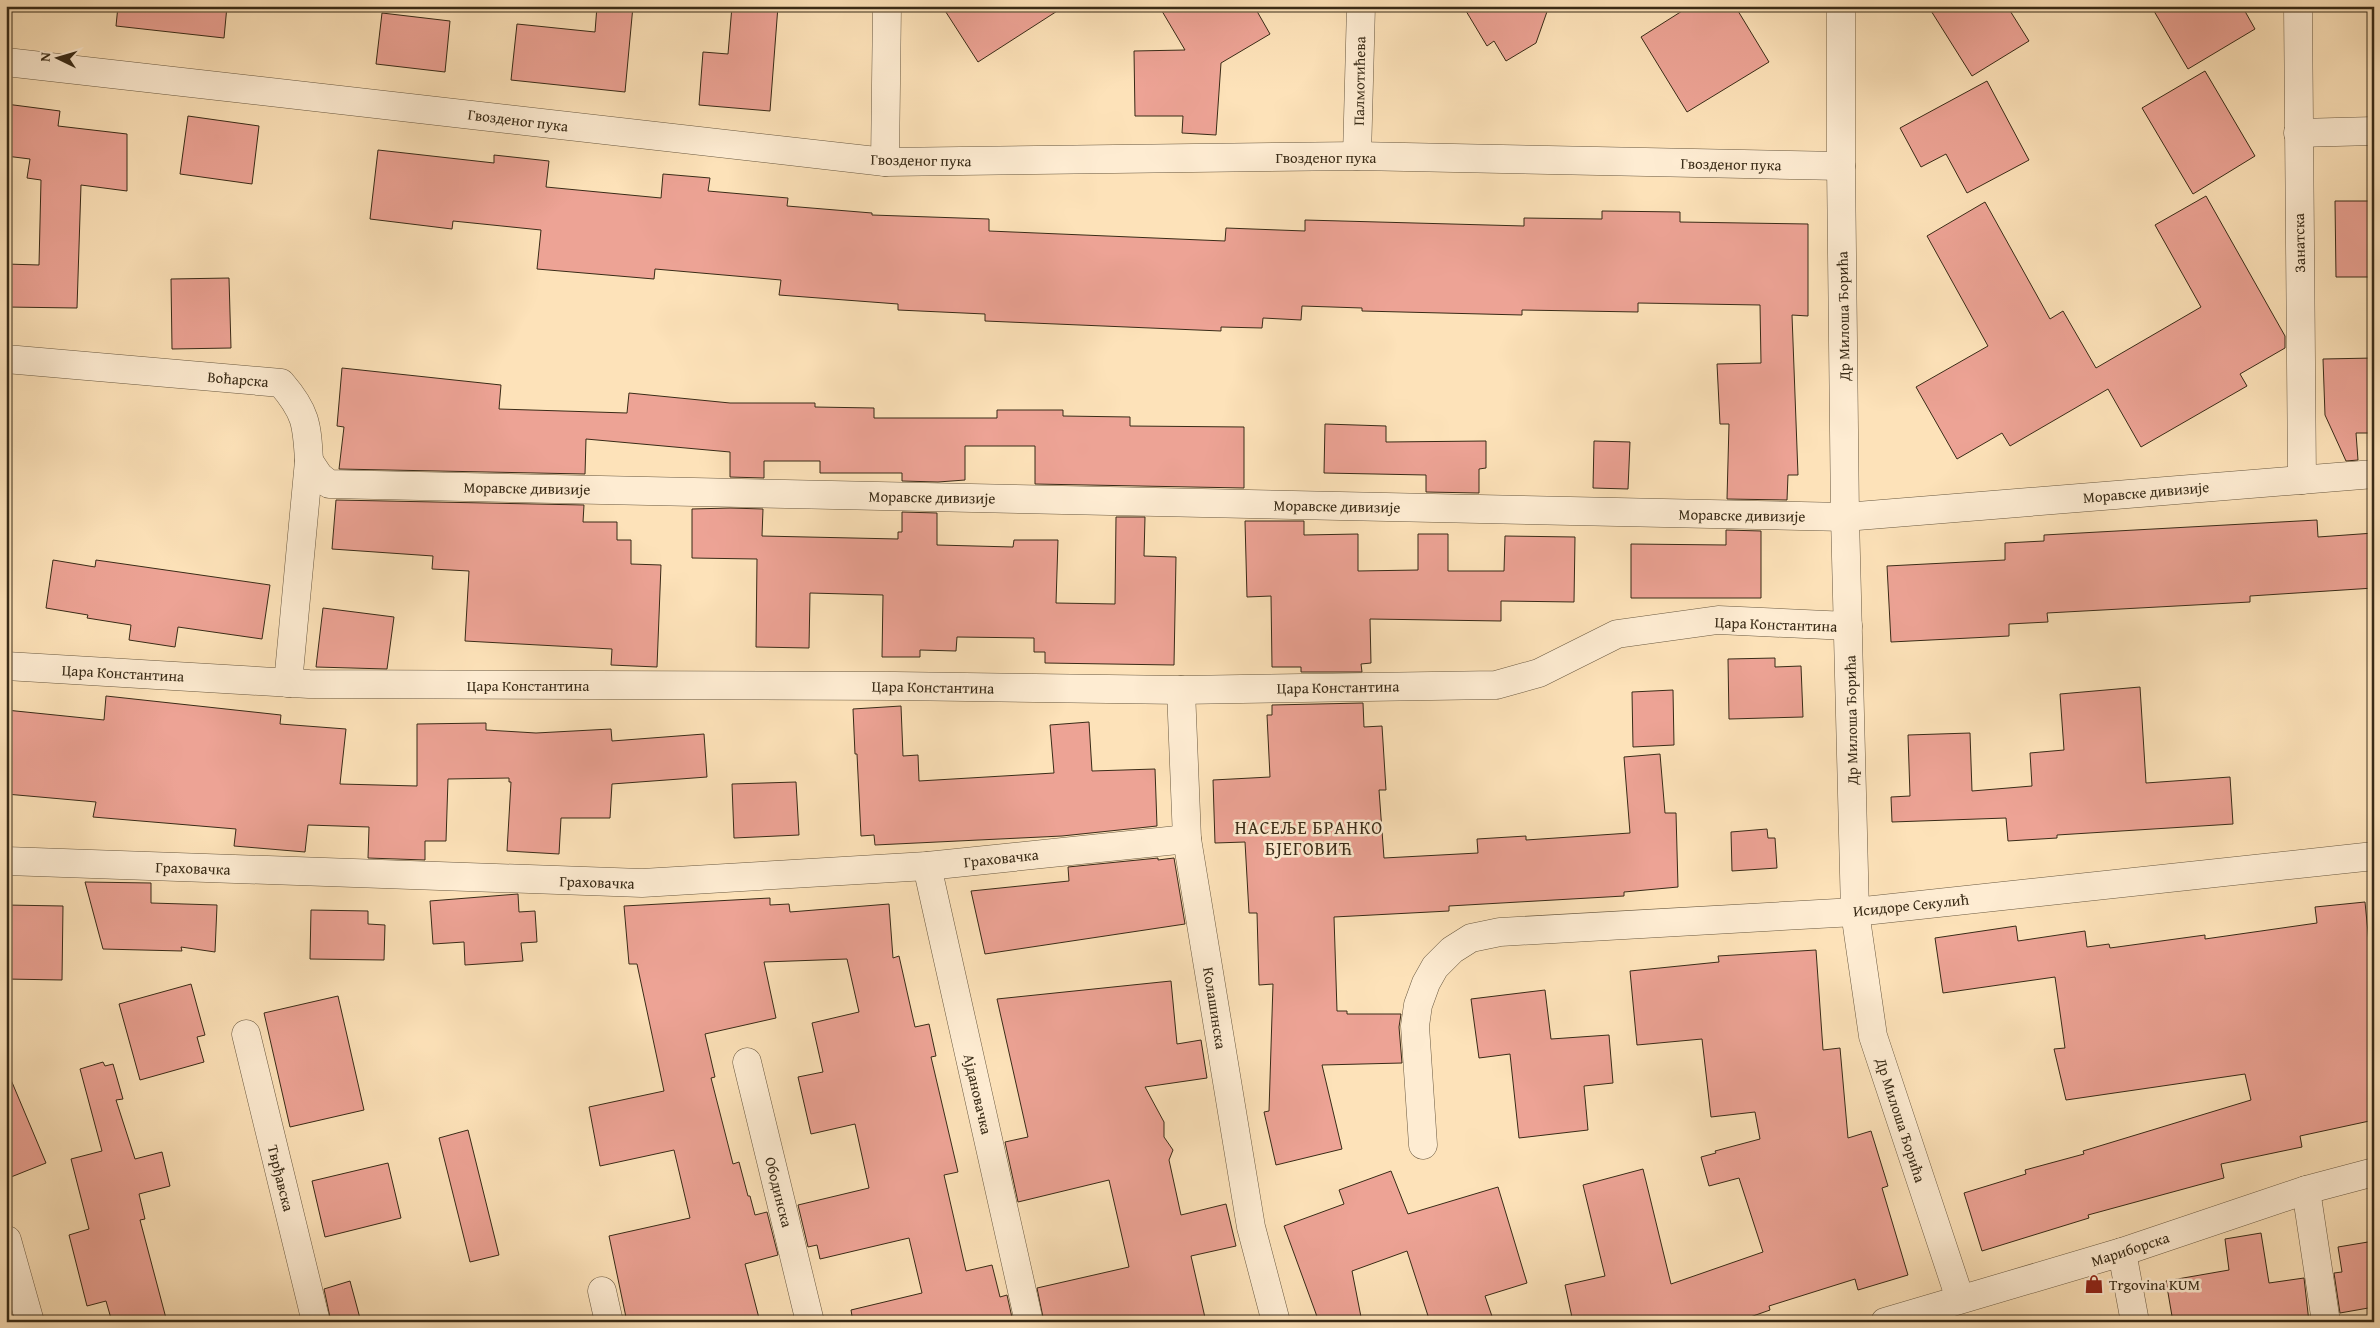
<svg xmlns="http://www.w3.org/2000/svg" width="2380" height="1328" font-family="'Gentium Book Plus',serif">
  <style>
    .building { fill: #eda395; stroke: #392b17 }
    .lines { fill: none; stroke-linecap: round; stroke-linejoin: round }
    .street-casing { stroke: #6a5940; stroke-width: 29 }
    .street { stroke: #feecd2; stroke-width: 28 }
    .labels { text-anchor: middle; dominant-baseline: central; stroke-width: 5; stroke-linejoin: round; paint-order: stroke }
    .street-label { font-size: 15px; fill: #392b17; stroke: #feecd2 }
    .poi-label { font-size: 15px; fill: #392b17; stroke: #feecd2; text-anchor: start }
    .quarter-label { font-size: 18px; letter-spacing: 1px; fill: #392b17; stroke: #feecd2 }
  </style>
  <rect width="100%" height="100%" fill="#fde2b9"/>
  <filter id="stains"><feTurbulence type="fractalNoise" baseFrequency=".004" numOctaves="4"/><feColorMatrix values="0 0 0 0 .2 0 0 0 0 .09 0 0 0 0 .02 0 0 0 .5 -.17"/></filter>
  <radialGradient id="worn" r=".72"><stop offset=".6" stop-color="#630" stop-opacity="0"/><stop offset="1" stop-color="#630" stop-opacity=".3"/></radialGradient>
  <g class="building">
    <polygon points="118,6 227,6 224,38 116,26"/>
    <polygon points="597,6 633,6 625,92 511,80 517,24 595,32"/>
    <polygon points="732,6 778,6 770,111 699,105 703,52 728,54"/>
    <polygon points="942,6 1065,6 978,62"/>
    <polygon points="1159,6 1254,6 1270,34 1221,63 1216,135 1182,133 1183,116 1135,116 1134,51 1185,50"/>
    <polygon points="1463,6 1549,6 1536,43 1506,61 1494,41 1487,46"/>
    <polygon points="1690,6 1735,6 1769,62 1687,112 1641,37"/>
    <polygon points="1928,6 2007,6 2029,41 1972,76"/>
    <polygon points="2151,6 2242,6 2255,29 2188,69"/>
    <polygon points="382,13 450,21 445,72 376,64"/>
    <polygon points="2205,71 2255,156 2193,194 2142,108"/>
    <polygon points="1987,81 2029,160 1967,193 1946,154 1921,167 1900,128"/>
    <polygon points="6,104 60,111 58,126 127,134 127,191 81,185 77,308 6,307 6,264 39,265 41,180 27,178 30,159 6,156"/>
    <polygon points="188,116 259,126 252,184 180,174"/>
    <polygon points="378,150 494,163 494,155 549,161 546,187 661,198 663,174 710,178 708,191 788,198 787,206 872,213 872,215 989,219 989,231 1225,241 1226,228 1305,231 1305,220 1524,226 1524,218 1602,219 1602,211 1680,212 1680,222 1808,224 1808,316 1792,315 1798,475 1788,475 1787,500 1727,499 1729,424 1720,424 1717,364 1761,363 1760,305 1638,303 1638,312 1522,310 1522,315 1362,311 1362,308 1302,306 1301,320 1263,318 1262,328 1221,327 1221,331 985,321 985,314 898,310 898,304 779,295 781,280 655,269 654,279 537,269 541,230 453,221 452,229 370,219"/>
    <polygon points="2206,196 2285,336 2285,348 2240,374 2247,386 2141,447 2108,389 2010,446 2002,433 1957,459 1916,387 1988,346 1927,236 1985,202 2050,319 2063,311 2096,368 2201,307 2155,225"/>
    <polygon points="2335,201 2374,201 2374,277 2336,277"/>
    <polygon points="229,278 231,348 172,349 171,279"/>
    <polygon points="2374,358 2374,433 2356,433 2358,460 2346,461 2325,415 2323,359"/>
    <polygon points="342,368 501,385 499,409 627,413 629,393 730,403 815,403 815,407 874,408 874,418 997,418 997,410 1063,410 1063,416 1130,417 1130,426 1244,427 1244,488 1035,484 1035,446 965,446 965,480 938,482 902,481 902,473 820,473 820,461 764,461 764,478 730,477 730,452 586,439 585,474 339,469 344,427 337,426"/>
    <polygon points="1325,424 1386,426 1386,442 1486,441 1486,468 1479,469 1479,493 1426,492 1426,475 1324,473"/>
    <polygon points="1594,441 1630,442 1628,489 1593,488"/>
    <polygon points="336,500 584,505 583,522 617,522 617,540 631,540 631,564 661,565 657,667 611,665 612,649 465,641 469,571 432,569 433,556 332,549"/>
    <polygon points="730,508 763,509 762,536 898,539 898,532 902,532 902,512 937,513 937,545 1013,547 1014,540 1058,540 1056,603 1115,604 1116,517 1145,517 1144,556 1176,557 1174,665 1045,663 1045,652 1034,652 1034,638 957,637 956,651 920,650 920,657 882,657 883,595 810,593 809,648 756,647 757,559 692,558 692,509"/>
    <polygon points="2317,520 2318,537 2374,533 2374,588 2250,596 2250,602 2047,613 2048,622 2009,624 2009,636 1891,642 1887,566 2005,560 2005,543 2044,541 2044,535"/>
    <polygon points="1245,521 1304,521 1304,535 1358,534 1358,571 1418,570 1418,534 1448,534 1448,571 1504,571 1505,536 1575,537 1574,602 1501,601 1501,621 1370,619 1371,663 1361,664 1362,672 1301,672 1301,667 1272,667 1271,596 1247,597"/>
    <polygon points="1726,530 1761,531 1761,598 1631,598 1631,544 1726,545"/>
    <polygon points="53,560 95,567 96,560 270,585 262,639 178,627 175,647 129,640 131,625 87,618 88,615 46,608"/>
    <polygon points="323,608 394,617 387,669 316,667"/>
    <polygon points="1775,658 1775,667 1801,666 1803,717 1729,719 1728,659"/>
    <polygon points="2140,687 2146,783 2230,777 2233,824 2057,835 2057,838 2008,841 2006,818 1892,822 1891,797 1910,796 1908,735 1970,733 1972,791 2032,786 2030,753 2064,750 2060,694"/>
    <polygon points="1673,690 1674,745 1633,747 1632,692"/>
    <polygon points="106,696 281,715 280,724 346,729 340,784 417,786 417,724 486,723 486,730 536,733 611,729 612,741 704,734 707,777 612,784 610,818 561,818 559,854 507,851 511,782 509,782 509,778 448,779 446,841 425,841 425,860 368,858 369,827 308,825 305,852 234,846 236,829 93,817 96,802 6,794 6,710 104,720"/>
    <polygon points="1363,703 1364,727 1382,726 1386,790 1379,790 1384,858 1478,853 1477,839 1526,836 1526,840 1630,833 1624,757 1660,754 1665,813 1676,813 1678,887 1624,892 1624,896 1449,906 1449,911 1334,917 1337,1011 1347,1011 1347,1014 1401,1014 1399,1027 1402,1063 1322,1065 1342,1149 1276,1165 1264,1112 1269,1111 1273,984 1259,985 1257,913 1249,913 1245,842 1215,843 1213,780 1270,777 1267,715 1272,715 1272,705"/>
    <polygon points="901,706 903,756 918,755 919,781 1054,773 1050,725 1089,722 1092,771 1155,769 1157,826 1062,836 875,845 874,835 861,836 857,754 855,754 853,709"/>
    <polygon points="796,782 799,835 734,838 732,784"/>
    <polygon points="1767,829 1768,838 1775,838 1777,868 1732,871 1731,832"/>
    <polygon points="1158,858 1158,860 1174,858 1185,924 985,954 971,891 1069,881 1068,867"/>
    <polygon points="85,882 151,883 151,903 217,905 215,952 181,947 182,951 103,949"/>
    <polygon points="518,894 519,912 535,911 537,942 521,943 523,961 465,965 464,942 433,944 430,901"/>
    <polygon points="770,898 770,905 789,904 790,912 889,904 893,958 899,956 915,1027 929,1024 936,1056 931,1057 958,1172 944,1175 966,1271 992,1265 1000,1297 1007,1295 1013,1322 853,1322 851,1310 922,1293 909,1238 820,1259 817,1245 808,1247 798,1205 869,1188 855,1124 811,1134 798,1077 823,1072 812,1023 859,1012 847,959 764,962 776,1018 705,1034 715,1077 711,1078 733,1164 739,1162 748,1196 750,1196 755,1215 767,1212 778,1255 745,1264 760,1322 627,1322 609,1236 690,1218 674,1150 600,1166 589,1107 664,1091 637,964 629,964 624,906"/>
    <polygon points="2365,902 2374,994 2374,1120 2300,1136 2302,1147 2221,1164 2224,1178 2088,1215 2089,1218 1982,1251 1964,1193 2026,1174 2025,1170 2084,1154 2083,1151 2251,1100 2245,1074 2066,1100 2054,1049 2065,1048 2055,977 1943,993 1935,938 2016,926 2018,941 2085,931 2087,947 2109,944 2110,948 2205,935 2205,939 2317,923 2315,907"/>
    <polygon points="6,905 63,906 62,980 6,979"/>
    <polygon points="311,910 368,911 368,924 385,925 384,960 310,959"/>
    <polygon points="1816,950 1823,1050 1840,1048 1848,1138 1871,1131 1888,1186 1882,1188 1908,1275 1858,1290 1855,1279 1769,1306 1770,1310 1736,1322 1573,1322 1565,1285 1605,1276 1583,1185 1643,1169 1671,1284 1763,1252 1739,1178 1709,1186 1701,1157 1716,1153 1715,1151 1760,1139 1755,1112 1711,1117 1702,1039 1637,1045 1630,971 1719,962 1718,956"/>
    <polygon points="1171,981 1177,1044 1201,1040 1207,1078 1145,1087 1164,1122 1164,1137 1173,1150 1169,1160 1181,1215 1226,1204 1236,1246 1191,1256 1206,1322 1044,1322 1037,1288 1129,1267 1109,1180 1018,1202 1005,1142 1028,1137 997,999"/>
    <polygon points="191,984 205,1035 197,1037 204,1062 140,1080 119,1004"/>
    <polygon points="1545,990 1551,1039 1609,1035 1613,1083 1584,1086 1588,1130 1519,1138 1510,1054 1479,1058 1471,999"/>
    <polygon points="338,996 364,1110 290,1127 264,1013"/>
    <polygon points="103,1062 105,1066 113,1064 123,1099 116,1100 135,1159 162,1152 170,1186 139,1194 145,1219 140,1220 167,1322 112,1322 106,1301 87,1306 69,1235 89,1229 71,1159 102,1151 80,1069"/>
    <polygon points="6,1068 46,1163 6,1179"/>
    <polygon points="468,1130 499,1255 470,1262 439,1138"/>
    <polygon points="388,1163 401,1218 325,1237 312,1181"/>
    <polygon points="1391,1171 1408,1214 1498,1187 1527,1283 1485,1296 1494,1322 1430,1322 1407,1251 1352,1271 1362,1322 1319,1322 1284,1226 1344,1204 1339,1190"/>
    <polygon points="2261,1233 2269,1283 2304,1278 2309,1322 2173,1322 2166,1281 2229,1270 2225,1239"/>
    <polygon points="2374,1241 2374,1307 2340,1313 2334,1273 2342,1272 2338,1247"/>
    <polygon points="350,1281 361,1322 331,1322 324,1289"/>
  </g>
  <g class="lines">
    <g class="street-casing">
      <g id="street">
        <polyline points="1841,6 1841,166 1845,517 1855,912 1873,1036 1960,1299"/>
        <polyline points="2298,6 2302,480"/>
        <polyline points="6,62 885,162 1357,156 1841,166"/>
        <polyline points="2298,133 2374,131"/>
        <polyline points="1357,156 1361,6"/>
        <polyline points="885,162 887,6"/>
        <path d="M 6,359 L 281,383 C 306,412 307,424 309,461 L 288,683"/>
        <polyline points="309,461 319,476 329,484 1845,517 2374,474"/>
        <polyline points="6,666 309,684 895,686 1181,690 1496,685 1539,673 1617,634 1718,620 1848,626"/>
        <polyline points="1181,690 1187,839 1251,1227 1276,1322"/>
        <polyline points="6,861 642,883 927,866 1187,839"/>
        <polyline points="927,866 1029,1322"/>
        <polyline points="246,1034 316,1322"/>
        <polyline points="747,1062 810,1322"/>
        <polyline points="1423,1145 1415,1026 1418,1005 1426,983 1435,967 1452,950 1471,938 1500,932 1855,912 2374,856"/>
        <polyline points="2306,1190 2326,1322"/>
        <polyline points="7,1240 30,1322"/>
        <polyline points="2122,1252 2135,1322"/>
        <polyline points="602,1291 609,1322"/>
        <polyline points="1885,1322 2122,1252 2306,1190 2374,1172"/>
      </g>
    </g>
    <use href="#street" class="street"/>
  </g>
  <defs>
    <g id="shop-bare" transform="scale(1.5)"><path d="M-5-2.5h2.3a2.7 3.5 0 0 1 5.4 0H5L5.5 6h-11ZM-1.5-2.5h3a1.5 2.3 0 0 0-3 0Z" fill="#8f2418" stroke="#feecd2" stroke-width="2.5" paint-order="stroke"/></g>
  </defs>
  <g fill-rule="evenodd">
    <use href="#shop-bare" x="2094" y="1284"/>
  </g>
  <g class="labels">
    <g class="street-label">
      <text transform="translate(1359 81) rotate(-89)">Палмотићева</text>
      <text transform="translate(518 120) rotate(7)">Гвозденог пука</text>
      <text x="1326" y="157">Гвозденог пука</text>
      <text transform="translate(921 160) rotate(1)">Гвозденог пука</text>
      <text transform="translate(1731 164) rotate(1)">Гвозденог пука</text>
      <text transform="translate(2299 243) rotate(-91)">Занатска</text>
      <text transform="translate(1843 316) rotate(-91)">Др Милоша Ђорића</text>
      <text transform="translate(238 379) rotate(5)">Воћарска</text>
      <text transform="translate(527 488) rotate(1)">Моравске дивизије</text>
      <text transform="translate(2146 492) rotate(-5)">Моравске дивизије</text>
      <text transform="translate(932 497) rotate(1)">Моравске дивизије</text>
      <text transform="translate(1337 506) rotate(1)">Моравске дивизије</text>
      <text transform="translate(1742 515) rotate(1)">Моравске дивизије</text>
      <text transform="translate(1776 624) rotate(2)">Цара Константина</text>
      <text transform="translate(123 673) rotate(3)">Цара Константина</text>
      <text x="528" y="685">Цара Константина</text>
      <text transform="translate(933 687) rotate(1)">Цара Константина</text>
      <text transform="translate(1338 687) rotate(-1)">Цара Константина</text>
      <text transform="translate(1851 720) rotate(-91)">Др Милоша Ђорића</text>
      <text transform="translate(1001 858) rotate(-6)">Граховачка</text>
      <text transform="translate(193 868) rotate(2)">Граховачка</text>
      <text transform="translate(597 882) rotate(2)">Граховачка</text>
      <text transform="translate(1911 905) rotate(-6)">Исидоре Секулић</text>
      <text transform="translate(1215 1008) rotate(81)">Колашинска</text>
      <text transform="translate(978 1094) rotate(77)">Ајдановачка</text>
      <text transform="translate(1901 1120) rotate(72)">Др Милоша Ђорића</text>
      <text transform="translate(281 1178) rotate(76)">Тврђавска</text>
      <text transform="translate(779 1192) rotate(76)">Ободинска</text>
      <text transform="translate(2130 1249) rotate(-18)">Мариборска</text>
    </g>
    <g class="poi-label">
      <text x="2109" y="1284">Trgovina KUM</text>
    </g>
    <g class="quarter-label">
      <text x="1309" y="827">НАСЕЉЕ БРАНКО<tspan x="1309" dy="21">БЈЕГОВИЋ</tspan></text>
    </g>
  </g>
  <rect width="2380" height="1328" fill="none" stroke="#fde2b9" stroke-width="25"/>
  <rect x="8" y="8" width="2365" height="1313" fill="none" stroke="#392b17" stroke-width="2.5"/>
  <rect x="12" y="12" width="2355" height="1303" fill="none" stroke="#392b17"/>
  <g transform="translate(58 58) rotate(275)" stroke="#feecd2" stroke-width="4" paint-order="stroke">
  <path d="M0-4L9 19L0 12L-9 19Z" fill="#392b17"/>
  <text y="-8" font-size="14" font-weight="bold" text-anchor="middle" fill="#392b17">N</text>
  </g>
  <rect width="100%" height="100%" filter="url(#stains)"/>
  <rect width="100%" height="100%" fill="url(#worn)"/>
</svg>
